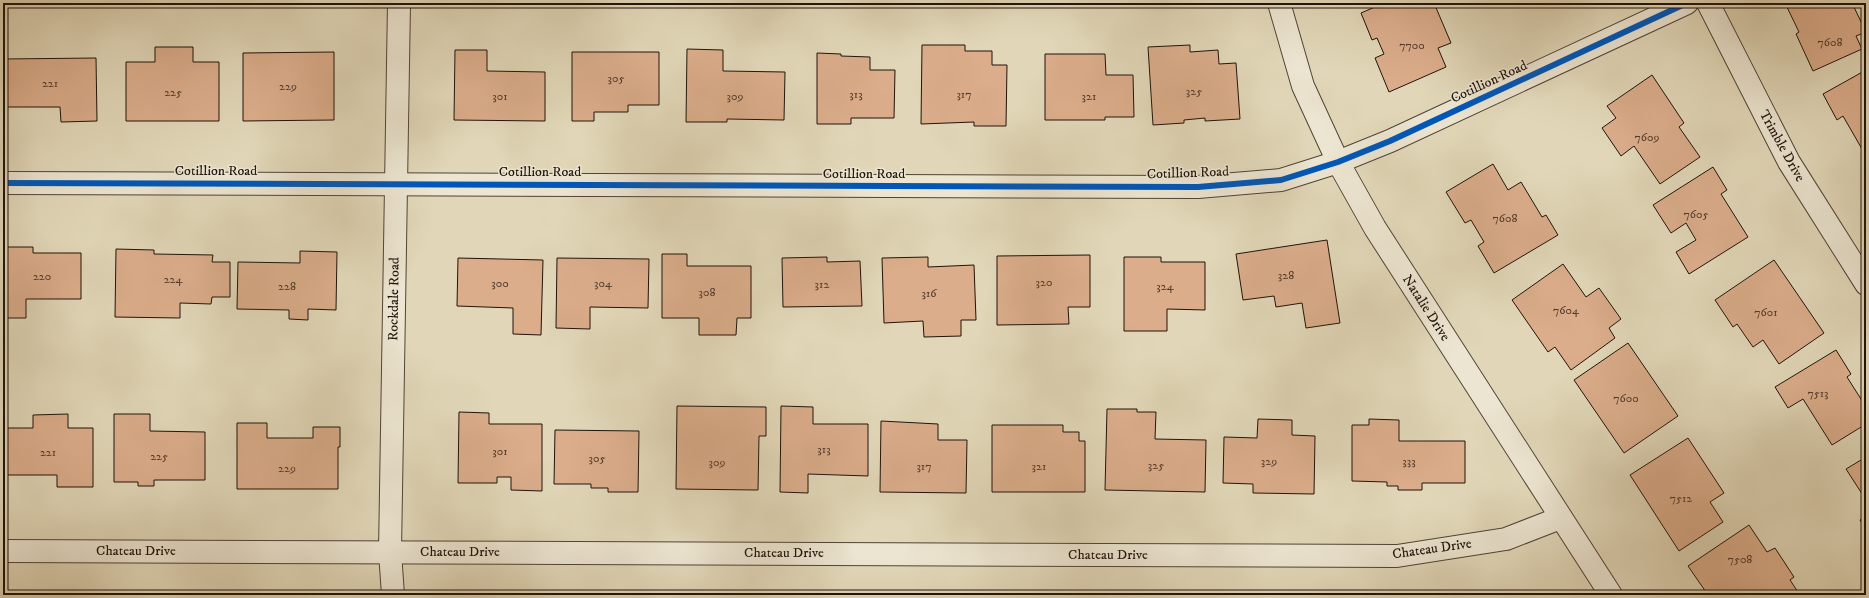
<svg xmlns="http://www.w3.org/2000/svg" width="1869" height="598" font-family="'IM FELL DW Pica',serif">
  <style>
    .building { fill: #dbad8b; stroke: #20130a }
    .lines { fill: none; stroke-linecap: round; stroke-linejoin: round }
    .minor-casing { stroke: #504436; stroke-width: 24 }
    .minor { stroke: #ece5d1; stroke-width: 22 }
    .cycleway-casing { stroke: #ece5d1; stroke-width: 8 }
    .cycleway { stroke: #0057b8; stroke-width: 6 }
    .labels { text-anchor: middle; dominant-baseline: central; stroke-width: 3; stroke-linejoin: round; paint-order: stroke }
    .number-label { font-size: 12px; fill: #4f3a2a }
    .street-label { font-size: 14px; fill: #20130a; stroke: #ece5d1 }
  </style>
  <rect width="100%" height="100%" fill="#e1d7b8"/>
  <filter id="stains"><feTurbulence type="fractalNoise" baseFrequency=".005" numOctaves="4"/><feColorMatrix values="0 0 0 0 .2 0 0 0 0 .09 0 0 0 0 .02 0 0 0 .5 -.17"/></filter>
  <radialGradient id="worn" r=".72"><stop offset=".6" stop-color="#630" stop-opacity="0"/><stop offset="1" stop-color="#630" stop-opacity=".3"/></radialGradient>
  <g class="building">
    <polygon points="1384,3 1434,3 1451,43 1438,48 1446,67 1389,92 1375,58 1384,54 1377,38 1372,40 1361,13"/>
    <polygon points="1785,3 1839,3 1840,5 1852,3 1866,32 1856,36 1862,49 1813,71 1796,34 1799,32"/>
    <polygon points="922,45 965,45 965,51 992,51 992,65 1007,65 1006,126 974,126 974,122 921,124"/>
    <polygon points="1190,45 1190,52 1218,50 1219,64 1236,63 1240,119 1205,121 1205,118 1184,120 1184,123 1153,125 1148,47"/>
    <polygon points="155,47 193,47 193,62 219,62 219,121 126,121 126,62 155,62"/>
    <polygon points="687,49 723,50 723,71 785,72 784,120 727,119 727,122 686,122"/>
    <polygon points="455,50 487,50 487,71 545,72 545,121 454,120"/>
    <polygon points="334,52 334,120 243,121 243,53"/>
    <polygon points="572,52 659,52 659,105 628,105 628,112 594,112 594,121 572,121"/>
    <polygon points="817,53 841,54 841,56 870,57 870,70 895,70 894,118 851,118 851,124 817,124"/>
    <polygon points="1045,54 1105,54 1106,75 1133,75 1134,117 1105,117 1105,120 1045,120"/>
    <polygon points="96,58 97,121 61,122 60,107 3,107 3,59"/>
    <polygon points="1866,70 1866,156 1843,116 1837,120 1823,94"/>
    <polygon points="1652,75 1684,123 1679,127 1700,157 1660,184 1634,146 1621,156 1602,128 1616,118 1607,106"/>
    <polygon points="1493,164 1508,190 1521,182 1542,217 1546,215 1558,235 1494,273 1478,246 1484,242 1471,220 1465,223 1446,192"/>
    <polygon points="1713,167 1727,190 1721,194 1748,237 1689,274 1676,252 1696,240 1686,223 1671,233 1653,205"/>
    <polygon points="1327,240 1340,323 1306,328 1302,303 1276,307 1274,296 1243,300 1236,254"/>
    <polygon points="3,247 33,247 33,253 81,253 81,299 26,299 26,318 3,318"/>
    <polygon points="116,249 154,250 154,254 213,255 212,262 230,262 230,297 212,297 211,304 180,303 180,318 115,317"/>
    <polygon points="300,251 337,252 336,310 308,309 308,320 289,319 289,310 237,309 238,262 300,263"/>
    <polygon points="662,254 687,254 687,266 751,266 751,318 737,318 736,335 699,335 699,318 662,318"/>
    <polygon points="1090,255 1090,307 1068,307 1069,324 997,325 997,256"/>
    <polygon points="827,257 827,262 860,261 862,306 783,307 782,258"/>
    <polygon points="928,257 928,267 974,265 976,320 961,320 961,336 924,337 923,321 884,323 882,258"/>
    <polygon points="1124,257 1161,257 1161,262 1205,262 1205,310 1167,309 1167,331 1124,331"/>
    <polygon points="458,258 543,260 541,335 513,334 513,308 457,306"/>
    <polygon points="557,258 649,259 648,308 590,307 590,329 556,328"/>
    <polygon points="1774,260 1824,333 1779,364 1763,340 1753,347 1737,324 1733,327 1715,300"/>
    <polygon points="1563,264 1586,297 1599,288 1621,319 1609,328 1615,338 1571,370 1555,347 1548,352 1512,300"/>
    <polygon points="1628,343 1678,416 1624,453 1574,380"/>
    <polygon points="1836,350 1851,374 1847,377 1866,407 1866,424 1832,445 1803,399 1788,408 1775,387"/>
    <polygon points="677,406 766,407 766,436 759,436 758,490 676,489"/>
    <polygon points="781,406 813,407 813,424 868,424 868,476 808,474 808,493 780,492"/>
    <polygon points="1107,409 1137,409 1137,412 1156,412 1155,439 1206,440 1205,492 1105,490"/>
    <polygon points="459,412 489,413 489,424 542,424 542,491 511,490 511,477 497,477 497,483 458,483"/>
    <polygon points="68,414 68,428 93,428 93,487 57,487 57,475 3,475 3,428 33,428 33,415"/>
    <polygon points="114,414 150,414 150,431 205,432 205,480 154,480 154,486 138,486 138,482 114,482"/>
    <polygon points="1258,419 1292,420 1292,435 1315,436 1314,494 1253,493 1253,484 1223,483 1224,437 1257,438"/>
    <polygon points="1369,419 1399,420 1399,441 1465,441 1465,483 1422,483 1422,490 1398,490 1398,486 1387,486 1387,482 1352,481 1352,425 1369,425"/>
    <polygon points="881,421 938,424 938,440 967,440 966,493 880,492"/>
    <polygon points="237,423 267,423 267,438 313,438 313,427 340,427 340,447 338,447 338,489 237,489"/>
    <polygon points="992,425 1063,425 1063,432 1079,432 1079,441 1085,441 1085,492 992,492"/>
    <polygon points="555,430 639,431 638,492 608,492 608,488 591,488 591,484 554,484"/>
    <polygon points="1688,438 1724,493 1710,502 1723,522 1679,551 1630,475"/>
    <polygon points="1866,457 1866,500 1846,469"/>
    <polygon points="1866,516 1866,529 1860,520"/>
    <polygon points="1749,525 1767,552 1775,548 1794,577 1790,580 1800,595 1708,595 1688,566"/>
  </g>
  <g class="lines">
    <g class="minor-casing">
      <g id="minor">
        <polyline points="1279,3 1303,86 1338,162 1375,228 1611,595"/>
        <polyline points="1708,3 1789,162 1866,284"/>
        <polyline points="3,183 1198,187 1281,180 1338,162 1390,141 1687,3"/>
        <polyline points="3,551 1397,556 1506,539 1560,518"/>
        <polyline points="393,595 390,552 399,3"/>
      </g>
    </g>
    <use href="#minor" class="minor"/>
    <g class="cycleway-casing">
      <polyline id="cycleway" points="3,183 1198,187 1281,180 1338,162 1390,141 1687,3"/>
    </g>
    <use href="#cycleway" class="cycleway"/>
  </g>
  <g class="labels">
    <g class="number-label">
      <text x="1830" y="42">7608</text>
      <text x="1412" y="45">7700</text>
      <text x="616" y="78">305</text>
      <text x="50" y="83">221</text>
      <text x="288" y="86">229</text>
      <text x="1194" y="91">325</text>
      <text x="173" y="92">225</text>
      <text x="856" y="94">313</text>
      <text x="964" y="94">317</text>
      <text x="500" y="96">301</text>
      <text x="735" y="96">309</text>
      <text x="1089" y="96">321</text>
      <text x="1647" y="137">7609</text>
      <text x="1696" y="214">7605</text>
      <text x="1505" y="218">7608</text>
      <text x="1286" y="275">328</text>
      <text x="42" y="276">220</text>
      <text x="173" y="279">224</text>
      <text x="1044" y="282">320</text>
      <text x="500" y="283">300</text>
      <text x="603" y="283">304</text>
      <text x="822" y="284">312</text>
      <text x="287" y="286">228</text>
      <text x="1165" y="286">324</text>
      <text x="707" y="292">308</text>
      <text x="929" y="293">316</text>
      <text x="1566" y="310">7604</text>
      <text x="1766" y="312">7601</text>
      <text x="1818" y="393">7513</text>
      <text x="1626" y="398">7600</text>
      <text x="824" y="449">313</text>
      <text x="500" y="451">301</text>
      <text x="48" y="452">221</text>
      <text x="159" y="456">225</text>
      <text x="597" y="458">305</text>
      <text x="1269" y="461">329</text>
      <text x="1409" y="461">333</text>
      <text x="717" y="462">309</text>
      <text x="1156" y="465">325</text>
      <text x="924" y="466">317</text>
      <text x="1039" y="466">321</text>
      <text x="287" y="468">229</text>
      <text x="1681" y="498">7512</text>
      <text x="1740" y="559">7508</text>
    </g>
    <g class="street-label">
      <text transform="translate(1489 82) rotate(-25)">Cotillion Road</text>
      <text transform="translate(1782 146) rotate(61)">Trimble Drive</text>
      <text x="216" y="171">Cotillion Road</text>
      <text x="540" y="172">Cotillion Road</text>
      <text transform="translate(1188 173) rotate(-2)">Cotillion Road</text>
      <text x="864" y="174">Cotillion Road</text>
      <text transform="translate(394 299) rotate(-89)">Rockdale Road</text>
      <text transform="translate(1426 308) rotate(57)">Natalie Drive</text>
      <text transform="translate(1432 549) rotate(-8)">Chateau Drive</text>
      <text x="136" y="551">Chateau Drive</text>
      <text x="460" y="552">Chateau Drive</text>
      <text x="784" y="553">Chateau Drive</text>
      <text x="1108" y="555">Chateau Drive</text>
    </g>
  </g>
  <rect width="1869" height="598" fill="none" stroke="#e1d7b8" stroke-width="16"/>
  <rect x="4" y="4" width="1861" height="590" fill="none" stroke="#20130a" stroke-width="2"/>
  <rect x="8" y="8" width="1853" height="582" fill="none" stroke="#20130a"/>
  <rect width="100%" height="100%" filter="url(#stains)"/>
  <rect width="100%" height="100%" fill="url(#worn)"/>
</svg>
